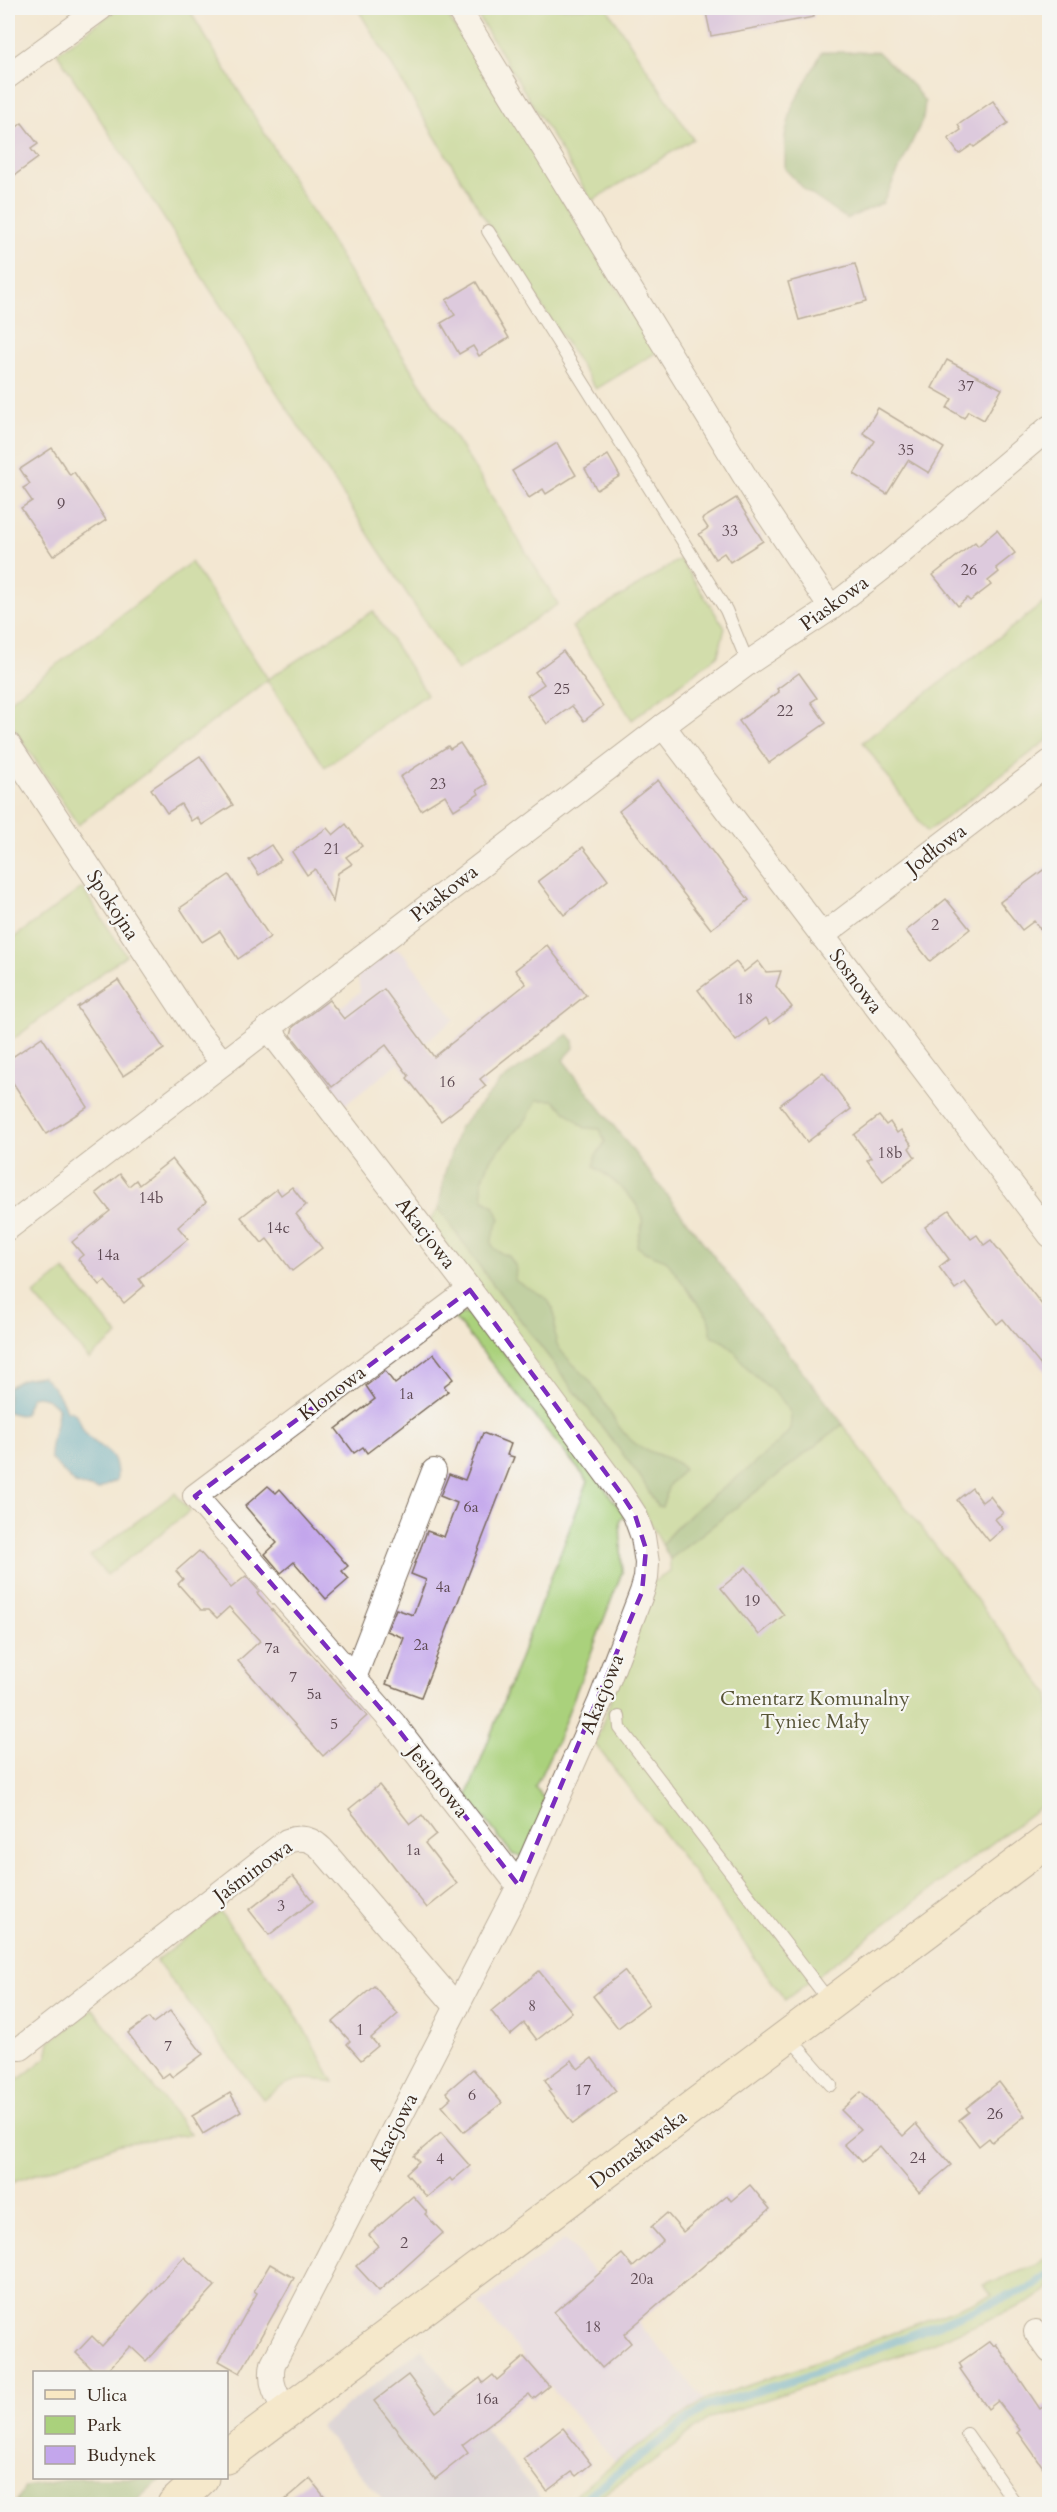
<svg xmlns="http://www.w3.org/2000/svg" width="1057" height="2512" font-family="Cardo,serif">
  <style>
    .built { fill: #e0d4f4 }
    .industrial { fill: #c4c0db }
    .green { fill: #aad17c; stroke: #727e4d; stroke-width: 1.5 }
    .forest { fill: #87b36c; stroke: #616e45; stroke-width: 1.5 }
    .water { fill: #4da8cb; stroke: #446974; stroke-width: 1.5 }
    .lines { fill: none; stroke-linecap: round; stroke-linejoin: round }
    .stream { stroke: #4da8cb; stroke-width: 8 }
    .building { fill: #c3a6ec }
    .lane-casing { stroke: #7b6c5d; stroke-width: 14 }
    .street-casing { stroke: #7b6c5d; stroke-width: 26 }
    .secondary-casing { stroke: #7b6c5d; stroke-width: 35 }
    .lane { stroke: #fff; stroke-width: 12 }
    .street { stroke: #fff; stroke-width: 24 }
    .secondary { stroke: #f8e8c3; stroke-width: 33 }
    .marked { fill: none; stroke: #7b2cbf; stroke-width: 4.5; stroke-dasharray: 12 8; stroke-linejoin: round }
    .labels { text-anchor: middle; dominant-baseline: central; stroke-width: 4.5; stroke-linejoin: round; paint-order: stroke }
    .number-label { font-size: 16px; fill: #5d4952 }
    .street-label { font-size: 20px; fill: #3b2a1e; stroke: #f6f6f2 }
    .park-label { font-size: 20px; fill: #575436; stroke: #f6f6f2 }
  </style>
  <rect width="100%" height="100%" fill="#f6f6f2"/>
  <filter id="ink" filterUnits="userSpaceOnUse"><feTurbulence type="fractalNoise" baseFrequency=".0167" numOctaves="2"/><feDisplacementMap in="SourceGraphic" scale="12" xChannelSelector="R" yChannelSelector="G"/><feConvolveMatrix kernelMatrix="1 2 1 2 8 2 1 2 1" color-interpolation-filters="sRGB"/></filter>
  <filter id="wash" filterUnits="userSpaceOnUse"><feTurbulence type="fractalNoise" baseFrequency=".008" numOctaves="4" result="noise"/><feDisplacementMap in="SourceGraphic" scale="24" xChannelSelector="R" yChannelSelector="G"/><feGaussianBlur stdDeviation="1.35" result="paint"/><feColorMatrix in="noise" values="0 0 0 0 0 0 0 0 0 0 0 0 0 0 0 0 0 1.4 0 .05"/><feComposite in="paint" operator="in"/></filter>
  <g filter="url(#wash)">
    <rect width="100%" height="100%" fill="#f3e7d2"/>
    <g class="built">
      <polygon points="391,950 398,950 404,954 455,1019 342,1107 290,1039 295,1022 326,997 337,1010 360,992 358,975"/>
      <polygon points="565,2239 705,2400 615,2462 479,2304"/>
    </g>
    <polygon class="industrial" points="421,2349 545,2504 386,2504 320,2426"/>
    <g class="green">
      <polygon points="119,8 188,8 363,294 470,461 558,604 457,671 57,53"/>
      <polygon points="357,8 443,8 657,352 596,389 484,217"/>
      <polygon points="473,8 607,8 693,139 592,201"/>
      <polygon points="680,559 725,628 718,655 632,720 572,627"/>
      <polygon points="191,562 268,679 373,611 427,694 325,767 267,680 78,825 8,719 8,702"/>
      <polygon points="1049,599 1049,739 927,832 863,742"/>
      <polygon points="82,888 126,955 8,1043 8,942"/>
      <polygon points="562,1060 1049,1694 1049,1800 785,2000 698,1878 595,1744 653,1582 670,1572 670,1559 636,1497 429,1222 485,1143"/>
      <polygon points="64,1270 118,1335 89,1359 34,1295"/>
      <polygon points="470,1313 479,1319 626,1517 620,1519 622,1572 558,1739 535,1787 548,1804 524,1856 513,1855 467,1796 588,1481 452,1315"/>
      <polygon points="175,1493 190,1511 107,1575 90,1556"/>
      <path d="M 220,1912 L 291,2006 L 334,2082 C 300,2076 291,2078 263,2099 L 156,1961 Z"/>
      <polygon points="93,2009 190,2134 120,2144 8,2184 8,2065 19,2079 47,2057 50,2042"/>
      <polygon points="1049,2254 1049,2289 1030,2302 916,2350 710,2418 645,2467 587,2504 564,2504 615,2462 705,2400 811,2364 992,2295 983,2285 1037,2265"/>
    </g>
    <g class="forest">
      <polygon points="822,52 878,52 913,86 925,102 923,119 883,203 847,219 806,191 785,169 785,136 792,107"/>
      <path d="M 568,1034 L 573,1040 L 574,1048 L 563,1060 L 843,1424 L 670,1559 L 662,1544 C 690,1507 733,1485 766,1453 C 774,1446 784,1439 789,1430 C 791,1427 791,1420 791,1416 C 790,1404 765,1384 755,1376 C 739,1362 735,1343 712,1337 L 708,1317 L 666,1260 L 645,1252 L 637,1246 C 637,1236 644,1228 642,1218 C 639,1200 609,1176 594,1167 L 595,1157 L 605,1142 L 600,1129 L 585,1128 L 553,1100 L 537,1100 L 527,1118 L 490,1160 L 482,1181 L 483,1199 L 494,1206 L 500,1219 C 491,1237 484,1249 509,1256 L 516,1267 L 515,1280 C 525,1289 540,1290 549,1302 C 561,1318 550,1331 558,1346 C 565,1359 580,1369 589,1380 C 605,1399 613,1425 632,1441 C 647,1455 670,1454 684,1469 L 669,1485 L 662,1507 L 657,1506 L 641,1478 L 483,1271 L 439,1208 L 445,1172 L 459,1128 L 501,1081 Z"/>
      <polygon points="77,2478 162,2478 132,2504 15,2504 25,2487"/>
    </g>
    <path class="water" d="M 42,1376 C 52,1383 63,1400 66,1411 C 82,1411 78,1425 86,1434 C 103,1454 118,1446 117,1480 L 98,1490 L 75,1484 L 50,1458 C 49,1438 58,1428 58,1408 C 49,1399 44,1394 31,1397 L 24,1414 L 19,1415 L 8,1412 L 8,1388 C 19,1379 28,1377 42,1376 Z"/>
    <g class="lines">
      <polyline class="stream" points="577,2504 705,2407 802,2378 1034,2286 1050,2274"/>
    </g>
    <g id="blocks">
      <g class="building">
        <polygon points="705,8 813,8 814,17 711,36"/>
        <polygon points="993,101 1008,123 974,147 972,145 959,154 948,139 961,130 958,125"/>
        <polygon points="22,123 38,144 31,149 38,158 8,180 8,134"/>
        <polygon points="855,264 866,302 799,320 788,282"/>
        <polygon points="476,282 509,338 479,356 473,346 459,354 441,323 455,315 446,300"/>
        <polygon points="947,360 1002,389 984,420 968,411 964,418 947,408 952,399 932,388"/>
        <polygon points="878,408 944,448 929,473 908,460 887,494 854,474 875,441 863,433"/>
        <polygon points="557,443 576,475 546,494 543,489 529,498 512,471"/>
        <polygon points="52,448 70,475 74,472 106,520 53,556 21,508 32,501 23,488 30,484 20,469"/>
        <polygon points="608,455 620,476 597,490 585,469"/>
        <polygon points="736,498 763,541 730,562 724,553 715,559 699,534 708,528 702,519"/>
        <polygon points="997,530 1015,553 996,568 999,572 988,581 991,585 970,601 967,598 958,606 933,575 975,542 978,546"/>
        <polygon points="563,651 603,706 584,721 572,706 547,724 527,696 544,684 535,672"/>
        <polygon points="799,673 817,698 811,702 826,723 769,763 739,721 779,692 777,689"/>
        <polygon points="460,743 487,784 477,790 479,794 454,810 445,795 421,810 400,777 448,746 450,749"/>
        <polygon points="200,756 233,805 202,825 197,817 191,821 181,804 167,813 151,789"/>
        <polygon points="658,780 749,900 711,929 619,811"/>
        <polygon points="346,824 362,846 346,857 352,864 338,873 333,902 315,869 307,875 292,852 327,828 333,835"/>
        <polygon points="271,845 281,860 259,875 249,860"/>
        <polygon points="583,847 608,880 564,915 538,881"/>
        <polygon points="1050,865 1050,942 1034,921 1022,930 1000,902"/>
        <polygon points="229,875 270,937 238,959 220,931 202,942 180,908"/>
        <polygon points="946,899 970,929 930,961 906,931"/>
        <polygon points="547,945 586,995 480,1079 486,1086 441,1121 407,1078 409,1076 386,1045 332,1087 291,1035 293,1027 329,1000 344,1019 384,989 434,1057 526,984 515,970"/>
        <polygon points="758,961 766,972 781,971 776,986 792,1007 770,1024 766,1018 736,1041 698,990 736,962 744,972"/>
        <polygon points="118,980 164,1049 123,1076 77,1007"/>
        <polygon points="42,1037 88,1107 46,1134 8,1075 8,1060"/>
        <polygon points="823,1072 851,1109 807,1142 780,1105"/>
        <polygon points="879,1116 886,1125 890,1122 897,1133 901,1130 912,1145 909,1148 915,1157 883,1181 867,1160 871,1158 854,1135"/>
        <polygon points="172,1159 206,1202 178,1227 188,1239 139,1279 144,1286 124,1303 105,1281 100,1285 78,1259 83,1255 72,1242 110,1211 96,1193 120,1174 129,1186 136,1180 139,1185"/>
        <polygon points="292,1187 306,1205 296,1214 322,1248 292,1271 267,1239 262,1243 241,1217 277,1189 281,1195"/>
        <polygon points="949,1210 971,1239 977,1235 984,1245 991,1240 1050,1315 1050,1377 1003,1319 997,1324 965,1282 955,1289 939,1267 949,1259 925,1227"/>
        <polygon points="434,1354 453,1379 444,1386 448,1391 367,1453 363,1447 354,1453 336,1429 375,1399 366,1386 385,1371 395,1384"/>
        <polygon points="483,1433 511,1444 507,1455 514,1457 421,1697 386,1684 404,1638 387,1631 396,1609 413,1615 426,1580 411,1574 427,1531 444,1537 457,1503 440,1496 449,1474 465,1480"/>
        <polygon points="268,1486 276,1493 280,1489 348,1566 342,1571 349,1579 326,1599 294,1562 281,1573 265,1554 277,1543 245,1506"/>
        <polygon points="972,1488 982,1502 990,1496 1003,1513 995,1519 1003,1529 989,1541 957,1500"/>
        <polygon points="199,1551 231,1588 246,1576 259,1591 257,1593 367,1716 323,1756 238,1661 260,1641 229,1607 217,1618 209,1610 201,1610 178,1584 183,1579 176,1571"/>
        <polygon points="746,1567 784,1615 759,1635 721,1588"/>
        <polygon points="379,1785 410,1824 422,1815 436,1834 425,1843 457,1884 427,1908 349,1809"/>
        <polygon points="293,1876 313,1901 269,1935 249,1910"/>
        <polygon points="539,1971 572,2012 537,2040 524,2023 510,2035 491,2011"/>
        <polygon points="624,1971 649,2004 618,2028 593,1996"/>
        <polygon points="374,1986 398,2014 371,2038 378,2046 361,2060 347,2044 350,2041 333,2022"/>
        <polygon points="170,2011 203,2054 172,2077 169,2073 162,2078 128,2033 149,2018 153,2023"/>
        <polygon points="592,2058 616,2091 573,2124 548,2091 551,2089 545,2080 572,2060 578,2069"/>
        <polygon points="473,2069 502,2103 464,2132 442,2106 451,2098 446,2092"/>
        <polygon points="999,2082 1025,2116 992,2142 989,2138 979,2146 959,2120 969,2112 966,2108"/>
        <polygon points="861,2092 903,2136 916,2124 951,2165 919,2192 880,2146 861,2162 844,2144 861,2130 841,2110"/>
        <polygon points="230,2093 241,2111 203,2134 192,2116"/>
        <polygon points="441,2133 470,2166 452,2181 450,2178 427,2197 406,2173 419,2161 414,2156"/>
        <polygon points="750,2185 770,2209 624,2334 631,2343 602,2368 554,2312 622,2254 633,2267 663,2241 651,2227 667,2213 683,2232 727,2195 731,2201"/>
        <polygon points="413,2196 427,2212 425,2214 443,2233 379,2291 356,2266 378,2246 369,2235"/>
        <polygon points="184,2257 215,2286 146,2361 130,2346 105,2373 96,2373 76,2353 92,2336 102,2346"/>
        <polygon points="270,2264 294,2278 240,2373 219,2361 257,2293 254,2291"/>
        <polygon points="990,2341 994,2346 996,2344 1040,2409 1050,2402 1050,2477 1018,2432 1020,2430 998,2401 988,2409 960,2369 962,2368 959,2363"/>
        <polygon points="524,2357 549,2386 533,2399 529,2394 462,2445 468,2453 435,2479 374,2401 408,2375 436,2412 480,2378 483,2383 493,2375 497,2380"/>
        <polygon points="563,2428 591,2464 576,2476 572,2472 547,2491 523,2459"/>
        <polygon points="310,2479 331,2505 279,2505"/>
      </g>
    </g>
  </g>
  <g filter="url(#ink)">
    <use href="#blocks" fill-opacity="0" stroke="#7b6c5d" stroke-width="1.5"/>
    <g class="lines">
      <g class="lane-casing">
        <g id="lane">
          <polyline points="488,231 726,610 748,663"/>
          <polyline points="619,1717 620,1728 830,2002"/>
          <polyline points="789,2037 831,2085"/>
          <polyline points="967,2434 1016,2504"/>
        </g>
      </g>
      <g class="street-casing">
        <g id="street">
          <polyline points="458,8 763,506 831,608"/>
          <polyline points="8,76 101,8"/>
          <polyline points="663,726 1050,1235"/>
          <polyline points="8,744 197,1031 223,1063"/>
          <polyline points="822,936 1050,762"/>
          <path d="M 268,1028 L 470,1290 L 620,1492 L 635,1515 L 643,1537 L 647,1563 L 646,1578 L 642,1592 L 600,1702 L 519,1886 L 273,2364 C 269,2383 276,2396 287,2411"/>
          <polyline points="8,1228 663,726 748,663 831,608 885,566 1050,427"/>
          <polyline points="470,1290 195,1496 394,1724 519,1886"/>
          <polyline points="354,1678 434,1471"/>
          <path d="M 21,2048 L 287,1841 C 301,1836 312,1839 322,1849 L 457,2007"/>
          <polyline points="1036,2332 1050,2351"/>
        </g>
      </g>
      <g class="secondary-casing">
        <g id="secondary">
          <polyline points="226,2457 1050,1839"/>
          <polyline points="174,2504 202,2478"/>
        </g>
      </g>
      <use href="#lane" class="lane"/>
      <use href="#street" class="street"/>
      <use href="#secondary" class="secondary"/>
    </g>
  </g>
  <path d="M0 0H1057V2512H0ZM 470,1290 L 620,1492 L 635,1515 L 646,1549 L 642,1592 L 519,1886 L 394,1724 L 195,1496 Z" fill="#f3e7d2" fill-opacity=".55" fill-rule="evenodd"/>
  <path class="marked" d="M 470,1290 L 620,1492 L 635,1515 L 646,1549 L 642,1592 L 519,1886 L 394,1724 L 195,1496 Z"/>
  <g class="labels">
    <g class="number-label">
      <text x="966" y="386">37</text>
      <text x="906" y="450">35</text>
      <text x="61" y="504">9</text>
      <text x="730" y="531">33</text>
      <text x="969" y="570">26</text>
      <text x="562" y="689">25</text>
      <text x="785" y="711">22</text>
      <text x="438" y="784">23</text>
      <text x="332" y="849">21</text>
      <text x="935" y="925">2</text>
      <text x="745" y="999">18</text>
      <text x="447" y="1082">16</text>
      <text x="890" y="1153">18b</text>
      <text x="151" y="1198">14b</text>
      <text x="278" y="1228">14c</text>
      <text x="108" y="1255">14a</text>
      <text x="406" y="1394">1a</text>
      <text x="471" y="1507">6a</text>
      <text x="443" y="1587">4a</text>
      <text x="752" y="1601">19</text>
      <text x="421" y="1645">2a</text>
      <text x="272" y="1648">7a</text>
      <text x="293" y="1677">7</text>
      <text x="314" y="1694">5a</text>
      <text x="334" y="1724">5</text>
      <text x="413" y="1850">1a</text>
      <text x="281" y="1906">3</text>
      <text x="532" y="2006">8</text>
      <text x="360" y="2030">1</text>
      <text x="168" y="2046">7</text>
      <text x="583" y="2090">17</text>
      <text x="472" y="2095">6</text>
      <text x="995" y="2114">26</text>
      <text x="918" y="2158">24</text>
      <text x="440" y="2159">4</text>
      <text x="404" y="2243">2</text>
      <text x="642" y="2279">20a</text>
      <text x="593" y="2327">18</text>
      <text x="487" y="2399">16a</text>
    </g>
    <g class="street-label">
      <text transform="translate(834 603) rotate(-36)">Piaskowa</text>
      <text transform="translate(936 849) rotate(-37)">Jodłowa</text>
      <text transform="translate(444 893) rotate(-38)">Piaskowa</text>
      <text transform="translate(113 905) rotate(57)">Spokojna</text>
      <text transform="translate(856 981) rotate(53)">Sosnowa</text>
      <text transform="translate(426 1233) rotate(52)">Akacjowa</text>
      <text transform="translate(332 1393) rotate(-37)">Klonowa</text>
      <text transform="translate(602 1694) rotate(-68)">Akacjowa</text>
      <text transform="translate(438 1781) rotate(52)">Jesionowa</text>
      <text transform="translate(253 1871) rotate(-36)">Jaśminowa</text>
      <text transform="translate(393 2132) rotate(-63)">Akacjowa</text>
      <text transform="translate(638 2149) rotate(-37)">Domasławska</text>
    </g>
    <g class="park-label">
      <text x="815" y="1698">Cmentarz Komunalny<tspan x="815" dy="23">Tyniec Mały</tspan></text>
    </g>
  </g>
  <rect width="1057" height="2512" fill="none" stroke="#f6f6f2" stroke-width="30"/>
  <rect x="33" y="2371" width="195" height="108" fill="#f6f6f2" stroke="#aba49d" stroke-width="1.5"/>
  <rect x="45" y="2390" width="30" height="9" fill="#f8e8c3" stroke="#aba49d" stroke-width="1.5"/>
  <text x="87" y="2401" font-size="18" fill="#3b2a1e">Ulica</text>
  <rect x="45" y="2416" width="30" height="18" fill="#aad17c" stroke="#aba49d" stroke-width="1.5"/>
  <text x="87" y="2431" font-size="18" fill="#3b2a1e">Park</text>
  <rect x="45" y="2446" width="30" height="18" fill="#c3a6ec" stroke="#aba49d" stroke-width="1.5"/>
  <text x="87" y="2461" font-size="18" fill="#3b2a1e">Budynek</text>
</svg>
